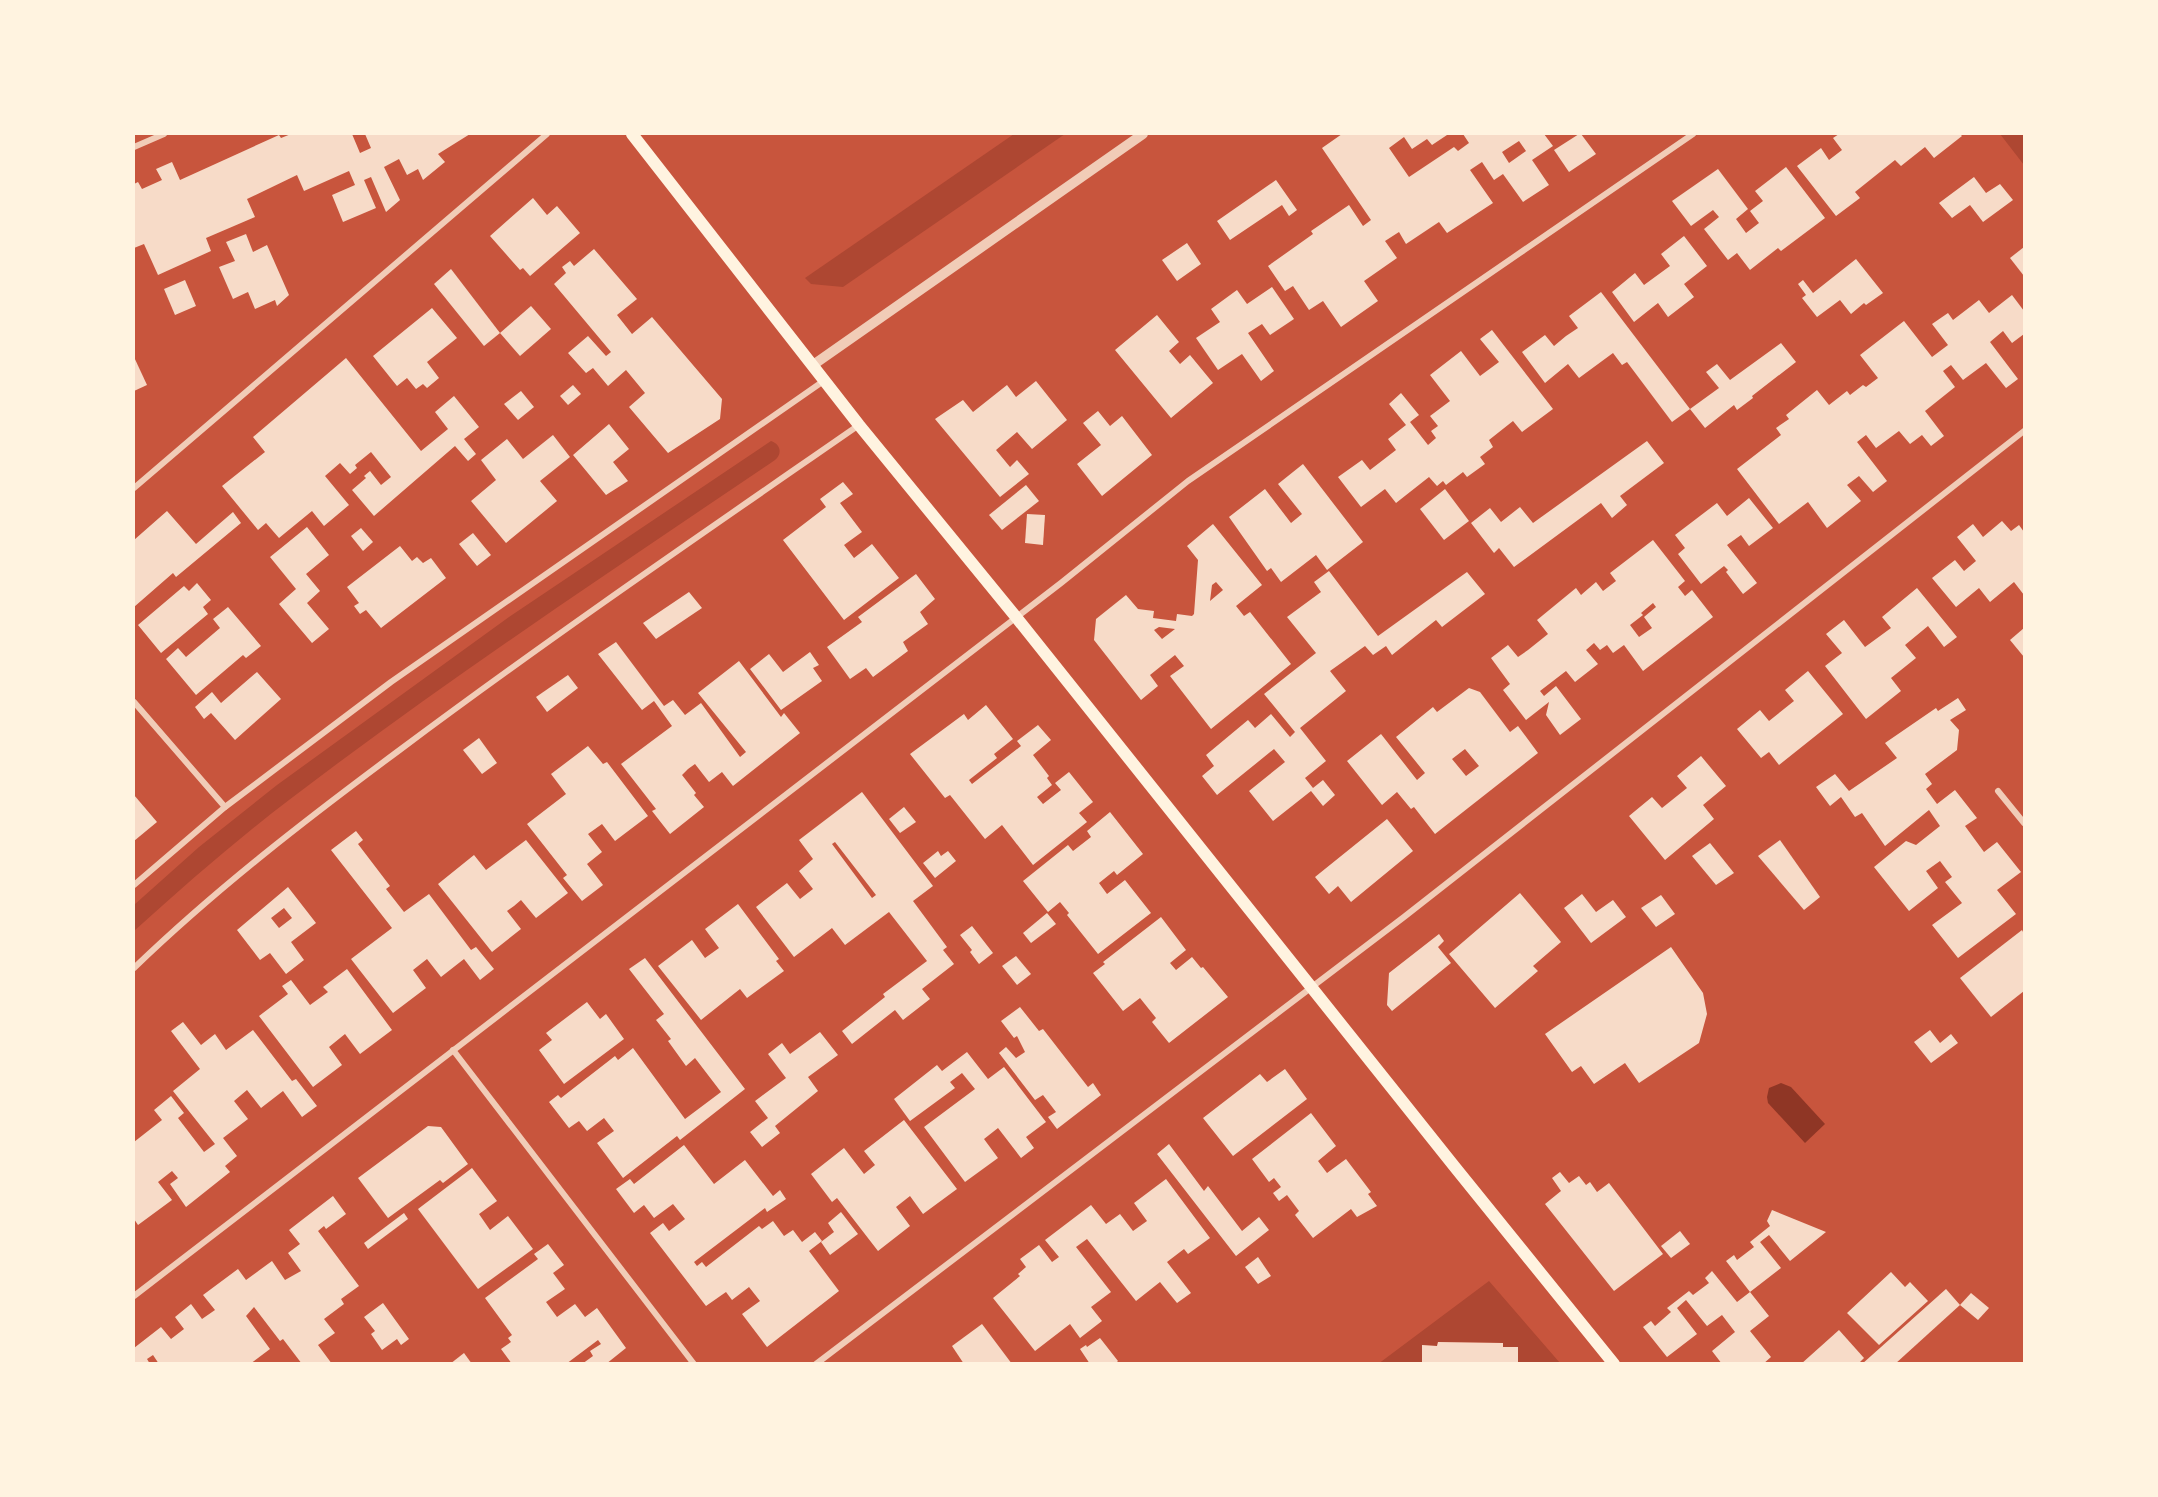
<svg xmlns="http://www.w3.org/2000/svg" width="2158" height="1497" font-family="'Exo 2',sans-serif">
  <style>
    .green { fill: #ae4732 }
    .water { fill: #8f3625 }
    .building { fill: #f7dbc8; fill-rule: evenodd }
    .lines { fill: none; stroke-linecap: round; stroke-linejoin: round }
    .minor { stroke: #f1ccb7; stroke-width: 6 }
    .tertiary { stroke: #f1ccb7; stroke-width: 10 }
    .secondary { stroke: #fff3e0; stroke-width: 12 }
  </style>
  <rect width="100%" height="100%" fill="#c8553d"/>
  <g class="green">
    <polygon points="1014,134 1065,134 843,287 811,284 805,278"/>
    <polygon points="2000,134 2024,134 2024,165"/>
    <path d="M 771,441 C 780,444 783,453 775,460 C 611,571 446,680 289,800 C 235,841 184,886 134,931 L 134,905 L 199,847 L 277,785 L 509,617 Z"/>
    <polygon points="1489,1281 1560,1363 1518,1363 1518,1347 1503,1347 1502,1343 1438,1342 1437,1346 1423,1345 1422,1363 1378,1364"/>
  </g>
  <polygon class="water" points="1781,1083 1791,1087 1825,1124 1805,1143 1768,1103 1767,1097 1769,1088"/>
  <g class="building">
    <polygon points="291,134 352,134 360,153 371,148 365,134 470,134 438,154 445,162 423,180 418,169 407,175 399,159 384,167 400,200 386,212 371,177 364,180 376,208 343,222 332,195 355,185 349,171 304,191 297,175 247,199 255,217 206,238 211,251 158,275 144,244 134,248 134,184 138,182 142,189 162,180 156,169 172,162 180,180 279,135 281,138"/>
    <path d="M 1342,134 L 1446,134 L 1447,135 L 1432,145 L 1427,139 L 1412,149 L 1404,137 L 1389,148 L 1409,177 L 1454,147 L 1458,151 L 1469,143 L 1463,134 L 1544,134 L 1553,146 L 1532,160 L 1549,185 L 1523,202 L 1503,174 L 1494,180 L 1482,162 L 1470,170 L 1493,203 L 1447,233 L 1439,222 L 1406,244 L 1399,232 L 1385,241 L 1397,258 L 1364,281 L 1378,301 L 1341,327 L 1323,301 L 1309,310 L 1293,286 L 1285,291 L 1268,266 L 1313,234 L 1311,231 L 1349,205 L 1363,226 L 1371,220 L 1322,148 ZM 1519,141 L 1526,151 L 1509,163 L 1502,152 Z"/>
    <polygon points="1579,134 1581,134 1596,154 1569,172 1554,150"/>
    <polygon points="1839,134 1960,134 1962,136 1934,158 1925,147 1901,166 1895,160 1855,192 1860,198 1836,216 1797,166 1821,148 1829,160 1842,150 1833,138"/>
    <polygon points="1786,167 1825,218 1781,251 1778,248 1750,270 1737,253 1728,260 1704,229 1719,217 1713,210 1691,226 1672,201 1718,169 1748,209 1736,219 1746,233 1759,223 1750,211 1763,201 1755,191"/>
    <polygon points="1974,177 1986,193 2000,184 2013,200 1983,222 1970,205 1952,218 1939,203"/>
    <polygon points="1276,180 1297,210 1289,216 1282,205 1230,240 1217,221"/>
    <polygon points="533,198 547,215 557,206 580,233 530,276 523,268 520,270 490,236"/>
    <polygon points="246,234 253,252 267,245 289,295 277,306 275,300 255,309 248,292 233,299 219,267 235,261 226,242"/>
    <polygon points="1684,236 1707,266 1684,284 1694,297 1668,317 1658,303 1634,322 1612,292 1635,273 1644,285 1670,266 1661,254"/>
    <polygon points="1187,243 1201,264 1177,281 1162,260"/>
    <polygon points="2024,247 2024,276 2010,258"/>
    <polygon points="594,249 637,299 617,315 632,334 652,317 722,399 720,419 668,453 629,407 645,393 626,370 608,386 593,368 586,373 568,353 588,336 606,356 611,352 554,284 566,273 562,267 570,261 574,266"/>
    <polygon points="1856,259 1883,293 1866,305 1864,303 1851,314 1840,300 1817,317 1802,298 1806,295 1798,284 1803,280 1813,293"/>
    <polygon points="451,269 500,333 484,346 434,284"/>
    <polygon points="185,280 196,306 175,315 164,289"/>
    <polygon points="1272,287 1294,319 1270,335 1262,324 1248,333 1274,371 1261,381 1242,354 1218,370 1196,338 1220,322 1211,309 1237,290 1247,304"/>
    <polygon points="1601,292 1690,409 1672,422 1627,362 1622,365 1613,353 1579,378 1568,364 1545,383 1522,352 1545,335 1554,346 1566,336 1578,328 1569,316"/>
    <polygon points="2012,295 2024,311 2024,334 2012,343 2003,331 1990,342 2018,379 2006,388 1986,363 1963,380 1951,365 1943,371 1955,387 1925,411 1944,436 1931,446 1922,435 1910,444 1899,431 1876,448 1866,435 1857,442 1887,481 1873,492 1859,476 1847,485 1861,501 1827,528 1808,502 1779,524 1737,469 1781,435 1776,428 1789,419 1786,415 1817,390 1829,405 1847,391 1850,395 1863,385 1866,387 1878,378 1860,355 1904,321 1932,357 1948,345 1932,324 1948,313 1953,320 1979,300 1989,313"/>
    <polygon points="531,306 551,329 520,356 500,333"/>
    <polygon points="432,308 457,338 427,362 439,378 427,388 423,384 416,389 407,378 397,386 373,356"/>
    <polygon points="1157,315 1179,342 1169,351 1180,364 1190,355 1213,383 1171,418 1115,350"/>
    <polygon points="1492,330 1553,409 1522,432 1513,421 1489,440 1493,447 1480,457 1485,464 1467,477 1463,472 1446,485 1443,481 1437,486 1429,477 1396,503 1385,489 1361,507 1338,477 1362,460 1370,470 1396,450 1388,439 1406,425 1389,404 1401,393 1419,415 1410,422 1428,445 1436,438 1431,431 1438,426 1430,416 1450,401 1430,375 1461,351 1480,376 1499,362 1480,339"/>
    <polygon points="1781,343 1796,362 1752,396 1753,398 1737,410 1734,405 1705,428 1690,409 1719,388 1706,372 1717,364 1730,380"/>
    <polygon points="134,357 147,385 134,391"/>
    <polygon points="346,358 421,451 448,429 435,412 454,396 479,427 464,439 476,454 468,461 455,446 374,516 352,490 366,478 364,476 370,471 381,485 391,477 371,452 355,465 357,468 350,474 340,463 325,476 349,505 324,526 312,511 279,538 266,523 258,530 222,486 265,452 253,437"/>
    <polygon points="1036,381 1067,420 1032,449 1017,432 996,450 1010,467 1017,460 1029,474 1000,497 935,419 963,400 973,412 1007,385 1016,397"/>
    <polygon points="573,385 581,394 568,405 560,396"/>
    <polygon points="521,391 534,407 518,420 504,404"/>
    <polygon points="1098,411 1110,426 1122,416 1152,455 1102,496 1077,464 1101,445 1083,423"/>
    <polygon points="609,424 629,449 613,462 628,481 606,495 573,455"/>
    <polygon points="553,435 570,457 540,481 557,501 506,543 471,501 496,480 481,460 507,439 523,459"/>
    <polygon points="1647,441 1664,463 1620,496 1627,505 1612,518 1601,503 1514,567 1499,548 1494,553 1471,523 1490,508 1501,522 1520,507 1533,523"/>
    <polygon points="1303,464 1363,542 1327,570 1316,555 1281,582 1271,568 1267,571 1229,517 1265,489 1291,523 1302,514 1278,484"/>
    <polygon points="843,482 853,494 840,503 862,532 844,545 854,558 872,544 899,578 844,620 783,540 826,507 820,499"/>
    <polygon points="1026,485 1039,501 1002,530 989,515"/>
    <polygon points="1445,489 1469,521 1444,540 1420,509"/>
    <polygon points="1749,498 1773,528 1749,546 1741,535 1727,545 1757,583 1743,594 1726,572 1728,570 1724,566 1701,584 1678,554 1685,548 1675,535 1717,503 1727,516"/>
    <polygon points="167,511 196,544 233,512 241,523 176,577 173,573 134,607 134,540"/>
    <polygon points="1027,514 1045,515 1043,545 1025,543"/>
    <polygon points="2002,521 2011,531 2019,525 2024,532 2024,595 2014,582 1990,602 1979,588 1956,607 1932,578 1955,560 1964,571 1976,561 1957,537 1973,524 1983,537"/>
    <path d="M 1213,524 L 1262,585 L 1236,606 L 1244,616 L 1250,612 L 1291,664 L 1211,729 L 1170,676 L 1184,666 L 1175,655 L 1150,675 L 1158,686 L 1141,700 L 1094,640 L 1096,619 L 1126,595 L 1138,609 L 1154,611 L 1153,618 L 1176,621 L 1177,614 L 1192,616 L 1194,614 L 1198,560 L 1187,546 ZM 1216,582 L 1223,590 L 1210,601 L 1212,585 ZM 1159,627 L 1175,629 L 1162,639 L 1154,630 Z"/>
    <polygon points="307,527 329,555 306,574 320,591 307,603 329,629 312,643 279,604 296,589 270,557"/>
    <polygon points="361,528 373,542 363,551 351,536"/>
    <polygon points="473,533 491,555 477,566 459,544"/>
    <path d="M 1653,540 L 1685,581 L 1678,587 L 1685,596 L 1692,590 L 1713,617 L 1643,671 L 1624,645 L 1613,653 L 1607,645 L 1600,650 L 1594,643 L 1586,650 L 1598,664 L 1575,682 L 1566,671 L 1540,691 L 1544,696 L 1556,686 L 1581,719 L 1560,735 L 1546,715 L 1549,702 L 1526,720 L 1503,690 L 1510,684 L 1491,658 L 1508,645 L 1518,657 L 1528,650 L 1548,634 L 1537,620 L 1576,588 L 1581,595 L 1596,582 L 1603,591 L 1616,581 L 1610,573 ZM 1653,603 L 1656,607 L 1644,617 L 1652,628 L 1639,637 L 1630,625 L 1643,615 L 1641,613 Z"/>
    <polygon points="400,546 412,561 417,557 423,563 431,558 446,578 381,628 366,610 360,614 354,606 359,603 347,587"/>
    <polygon points="1329,571 1378,636 1467,572 1485,594 1442,627 1436,620 1392,655 1386,646 1373,655 1365,646 1330,671 1346,691 1300,728 1326,761 1305,778 1313,788 1323,780 1335,795 1323,806 1311,791 1273,821 1249,791 1285,762 1274,749 1217,795 1202,776 1214,766 1206,755 1248,720 1255,728 1271,714 1290,737 1295,732 1264,694 1316,653 1287,617 1321,592 1314,582"/>
    <polygon points="916,574 935,599 920,612 928,624 903,642 908,651 873,677 866,668 850,679 827,647 862,622 858,617"/>
    <polygon points="197,583 211,600 203,607 208,614 161,653 138,625 184,586 189,591"/>
    <polygon points="1917,588 1957,637 1944,647 1928,626 1905,645 1916,658 1891,678 1901,691 1866,719 1825,666 1842,653 1826,634 1844,620 1865,647 1891,628 1882,617"/>
    <polygon points="689,592 702,608 656,639 643,623"/>
    <polygon points="228,607 261,646 246,658 243,655 196,695 166,659 178,648 186,657 220,628 213,619"/>
    <polygon points="2024,628 2024,657 2010,640"/>
    <polygon points="616,642 664,706 673,700 685,715 701,703 740,757 746,752 698,693 739,661 781,717 784,713 800,733 733,786 722,772 709,782 695,764 688,769 682,775 696,793 694,795 704,807 670,834 652,811 656,809 621,764 672,726 654,701 642,710 598,654"/>
    <polygon points="810,652 819,665 813,668 822,681 781,710 750,669 769,654 783,672"/>
    <polygon points="1808,671 1843,714 1779,765 1769,752 1761,758 1737,729 1760,710 1769,721 1794,701 1785,690"/>
    <polygon points="257,672 281,699 235,740 211,713 204,719 195,707 212,692 221,703"/>
    <polygon points="568,675 578,688 547,712 536,697"/>
    <path d="M 1469,688 L 1480,692 L 1510,732 L 1518,726 L 1538,753 L 1435,834 L 1414,807 L 1411,809 L 1397,792 L 1382,805 L 1347,761 L 1381,734 L 1417,780 L 1425,773 L 1396,737 L 1433,707 L 1437,712 ZM 1465,749 L 1479,766 L 1466,776 L 1452,759 Z"/>
    <polygon points="1958,698 1966,710 1950,720 1959,730 1957,750 1925,774 1932,784 1926,789 1937,804 1955,790 1977,818 1965,826 1984,852 1997,842 2021,872 1997,890 2016,914 1958,958 1932,925 1962,903 1945,882 1952,877 1940,861 1926,871 1938,888 1909,911 1874,867 1906,841 1916,845 1940,826 1929,810 1885,846 1862,813 1855,817 1841,797 1830,806 1816,787 1835,774 1849,791 1897,758 1885,743 1936,708 1938,711"/>
    <polygon points="986,705 1013,739 994,754 997,758 969,780 972,784 1021,746 1017,741 1038,725 1051,740 1033,755 1049,776 1047,778 1052,785 1037,797 1043,804 1061,790 1055,783 1069,772 1093,802 1079,813 1087,822 1033,865 1002,825 985,839 950,795 945,798 910,754 964,714 968,720"/>
    <polygon points="479,738 497,763 482,774 463,750"/>
    <polygon points="588,746 603,764 607,762 648,816 615,841 602,824 588,834 602,852 587,864 603,885 582,901 563,878 567,875 527,824 566,794 551,774"/>
    <polygon points="1701,756 1726,786 1703,805 1714,819 1665,860 1629,816 1652,797 1662,808 1687,788 1677,776"/>
    <path d="M 862,792 L 933,886 L 913,901 L 947,947 L 943,950 L 954,964 L 922,989 L 930,999 L 903,1020 L 895,1010 L 852,1044 L 842,1031 L 885,997 L 883,994 L 927,961 L 889,912 L 845,945 L 832,928 L 794,957 L 756,907 L 787,883 L 800,899 L 813,889 L 799,871 L 813,859 L 799,840 ZM 835,842 L 876,895 L 872,898 L 832,844 Z"/>
    <polygon points="134,795 157,822 134,841"/>
    <polygon points="904,807 916,822 900,833 889,819"/>
    <polygon points="1110,812 1143,854 1117,875 1114,871 1099,883 1107,894 1125,880 1151,913 1098,954 1067,915 1069,913 1060,902 1048,912 1023,881 1068,845 1073,851 1091,837 1087,831"/>
    <polygon points="1387,819 1413,851 1351,902 1338,886 1329,894 1315,877"/>
    <polygon points="356,831 363,840 358,844 390,886 386,889 404,912 429,894 471,950 476,947 494,969 480,980 464,959 441,977 427,959 413,970 426,988 393,1013 351,959 392,928 331,850"/>
    <polygon points="526,840 568,893 536,918 521,900 514,906 507,911 521,929 492,952 438,884 474,855 486,870"/>
    <polygon points="1780,840 1820,897 1804,910 1758,856"/>
    <polygon points="1710,843 1734,873 1716,885 1692,856"/>
    <polygon points="938,851 941,856 948,851 956,861 935,878 923,863"/>
    <path d="M 288,887 L 316,923 L 291,942 L 304,960 L 286,974 L 270,953 L 260,960 L 237,930 ZM 284,908 L 292,918 L 279,928 L 271,918 Z"/>
    <polygon points="1520,893 1561,942 1533,966 1538,971 1495,1008 1449,954"/>
    <polygon points="1582,894 1596,912 1613,900 1626,917 1591,943 1564,908"/>
    <polygon points="1661,895 1675,914 1656,927 1641,908"/>
    <polygon points="738,904 779,959 776,961 784,971 747,998 740,989 701,1020 658,966 692,940 705,958 719,948 705,929"/>
    <polygon points="1047,913 1056,924 1031,943 1023,933"/>
    <polygon points="1161,917 1186,950 1170,963 1176,970 1192,957 1201,968 1203,967 1228,997 1169,1043 1152,1022 1156,1018 1140,998 1123,1011 1093,973 1105,964 1103,962"/>
    <polygon points="972,926 993,953 979,964 970,952 972,950 960,935"/>
    <polygon points="2022,930 2024,934 2024,991 1991,1017 1960,978"/>
    <polygon points="1439,934 1444,941 1438,947 1451,963 1392,1011 1387,1005 1389,973"/>
    <polygon points="1671,947 1703,993 1707,1014 1699,1043 1639,1083 1625,1063 1594,1084 1581,1066 1572,1072 1545,1034"/>
    <polygon points="1016,956 1031,974 1017,985 1002,966"/>
    <polygon points="645,958 745,1089 680,1140 677,1136 623,1178 597,1143 614,1131 604,1118 587,1131 579,1121 569,1128 549,1102 558,1095 561,1098 615,1056 618,1060 633,1048 685,1119 721,1092 695,1058 686,1066 668,1041 671,1039 656,1020 664,1014 629,969"/>
    <polygon points="347,969 392,1030 360,1054 345,1034 329,1047 342,1065 313,1087 259,1016 288,994 282,986 291,980 310,1005 328,992 323,987"/>
    <polygon points="587,1002 600,1019 606,1014 624,1039 564,1084 539,1050 552,1040 546,1033"/>
    <polygon points="1020,1007 1039,1031 1043,1029 1088,1087 1093,1083 1101,1095 1057,1129 1048,1117 1056,1112 1043,1095 1035,1100 999,1053 1006,1047 1016,1058 1025,1052 1017,1036 1014,1038 1001,1021"/>
    <polygon points="183,1022 201,1045 215,1034 226,1050 253,1030 292,1081 296,1079 317,1106 302,1117 283,1091 261,1108 247,1090 234,1101 248,1119 223,1138 237,1156 225,1166 230,1172 186,1207 170,1184 178,1178 172,1171 158,1182 172,1200 138,1225 134,1219 134,1142 162,1120 154,1110 171,1096 184,1113 178,1118 204,1152 215,1144 173,1091 200,1069 171,1031"/>
    <polygon points="1930,1030 1940,1043 1951,1034 1958,1043 1931,1063 1914,1042"/>
    <polygon points="820,1032 838,1055 808,1077 818,1091 775,1126 780,1133 762,1147 750,1132 768,1118 755,1101 786,1078 768,1054 782,1043 790,1054"/>
    <polygon points="967,1052 988,1079 1004,1067 1046,1122 1026,1137 1034,1148 1021,1158 998,1128 984,1139 998,1158 965,1182 924,1127 975,1089 962,1073 950,1082 955,1088 910,1121 894,1099 937,1065 942,1071"/>
    <polygon points="1285,1069 1307,1099 1233,1156 1203,1118 1260,1074 1267,1082"/>
    <polygon points="1311,1113 1336,1146 1318,1161 1327,1173 1346,1159 1371,1192 1368,1194 1377,1206 1357,1217 1351,1209 1313,1238 1295,1215 1299,1211 1287,1195 1279,1201 1273,1193 1281,1187 1274,1178 1269,1182 1252,1159"/>
    <polygon points="904,1120 957,1189 923,1214 910,1196 896,1207 910,1226 878,1251 837,1198 832,1202 811,1174 844,1148 864,1174 875,1165 864,1151"/>
    <polygon points="428,1126 441,1127 468,1164 443,1183 440,1180 388,1218 358,1178"/>
    <polygon points="1169,1144 1204,1191 1208,1186 1242,1231 1259,1217 1269,1230 1236,1256 1157,1154"/>
    <polygon points="684,1145 714,1184 745,1160 773,1196 780,1190 786,1199 767,1212 765,1208 694,1262 697,1266 702,1262 706,1267 759,1226 762,1229 773,1221 784,1236 793,1230 802,1242 815,1232 822,1241 809,1251 839,1291 767,1347 742,1314 760,1301 749,1287 732,1300 726,1292 706,1306 650,1233 663,1223 669,1231 685,1219 673,1204 654,1218 644,1205 634,1213 616,1189 630,1179 634,1184"/>
    <polygon points="472,1168 497,1201 479,1214 490,1230 508,1216 533,1249 478,1289 418,1209"/>
    <polygon points="1560,1172 1569,1183 1579,1176 1586,1185 1590,1182 1597,1192 1609,1183 1663,1254 1614,1291 1545,1204 1561,1191 1552,1178"/>
    <polygon points="1166,1179 1210,1238 1188,1254 1184,1249 1167,1262 1191,1293 1177,1303 1160,1282 1136,1301 1087,1239 1076,1247 1111,1292 1091,1307 1102,1321 1080,1338 1070,1324 1035,1351 993,1298 1020,1276 1018,1274 1026,1267 1020,1259 1039,1245 1052,1262 1059,1257 1045,1240 1091,1205 1106,1224 1120,1214 1133,1231 1147,1221 1134,1203"/>
    <polygon points="333,1196 346,1214 326,1229 324,1226 318,1231 359,1286 341,1299 344,1304 324,1319 335,1333 318,1345 332,1364 302,1364 283,1339 280,1341 254,1307 246,1316 270,1349 250,1364 159,1364 153,1355 147,1359 150,1364 134,1364 134,1348 161,1327 171,1339 184,1329 175,1317 191,1304 202,1319 215,1310 203,1295 238,1269 246,1280 272,1261 285,1280 301,1271 288,1253 300,1244 289,1230"/>
    <polygon points="1772,1210 1826,1232 1790,1261 1769,1235 1760,1242 1781,1268 1750,1292 1726,1261 1734,1255 1737,1260 1754,1247 1750,1242 1770,1226 1767,1221"/>
    <polygon points="841,1212 858,1234 830,1255 821,1242 834,1232 828,1223"/>
    <polygon points="404,1213 408,1219 368,1249 364,1243"/>
    <polygon points="1680,1231 1690,1244 1671,1258 1661,1246"/>
    <polygon points="548,1244 564,1265 553,1273 565,1289 546,1302 557,1317 575,1304 585,1317 597,1308 626,1348 606,1364 582,1364 593,1356 590,1351 601,1344 598,1340 566,1364 512,1364 501,1349 511,1342 508,1338 512,1335 485,1298 538,1259 534,1254"/>
    <polygon points="1258,1257 1271,1276 1258,1284 1245,1267"/>
    <polygon points="1712,1271 1737,1302 1750,1292 1769,1316 1750,1331 1771,1357 1763,1364 1722,1364 1712,1351 1735,1332 1722,1315 1707,1326 1686,1300 1677,1308 1697,1334 1667,1357 1643,1327 1651,1321 1655,1326 1671,1312 1667,1308 1689,1291 1693,1295 1709,1283 1705,1278"/>
    <polygon points="1891,1272 1905,1287 1910,1282 1928,1301 1879,1345 1847,1313"/>
    <polygon points="1946,1289 1960,1305 1895,1364 1862,1364"/>
    <polygon points="1971,1293 1989,1308 1978,1320 1960,1305"/>
    <polygon points="383,1303 409,1339 401,1345 397,1339 382,1350 371,1334 375,1331 364,1317"/>
    <polygon points="982,1324 1012,1364 964,1364 952,1346"/>
    <polygon points="1839,1330 1864,1358 1858,1364 1801,1364"/>
    <polygon points="1100,1338 1118,1361 1115,1364 1090,1364 1080,1349 1086,1345 1087,1347"/>
    <polygon points="1438,1342 1503,1343 1503,1347 1518,1347 1518,1364 1422,1364 1422,1345 1437,1346"/>
    <polygon points="464,1353 472,1364 450,1364"/>
  </g>
  <g class="lines">
    <g class="minor">
      <polyline points="134,147 164,134"/>
      <polyline points="134,488 547,134"/>
      <polyline points="134,702 225,807"/>
      <polyline points="1998,791 2024,823"/>
      <polyline points="134,885 225,807 391,682 825,380"/>
      <path d="M 134,968 C 217,888 308,818 401,749 C 551,637 706,531 859,425"/>
      <polyline points="453,1050 694,1364"/>
      <polyline points="134,1296 1061,583 1188,481 1693,134"/>
      <polyline points="816,1364 1404,917 2024,431"/>
    </g>
    <polyline class="tertiary" points="813,365 1143,134"/>
    <polyline class="secondary" points="632,134 859,425 1016,617 1454,1166 1614,1364"/>
  </g>
  <rect width="2158" height="1497" fill="none" stroke="#fff3e0" stroke-width="270"/>
</svg>
